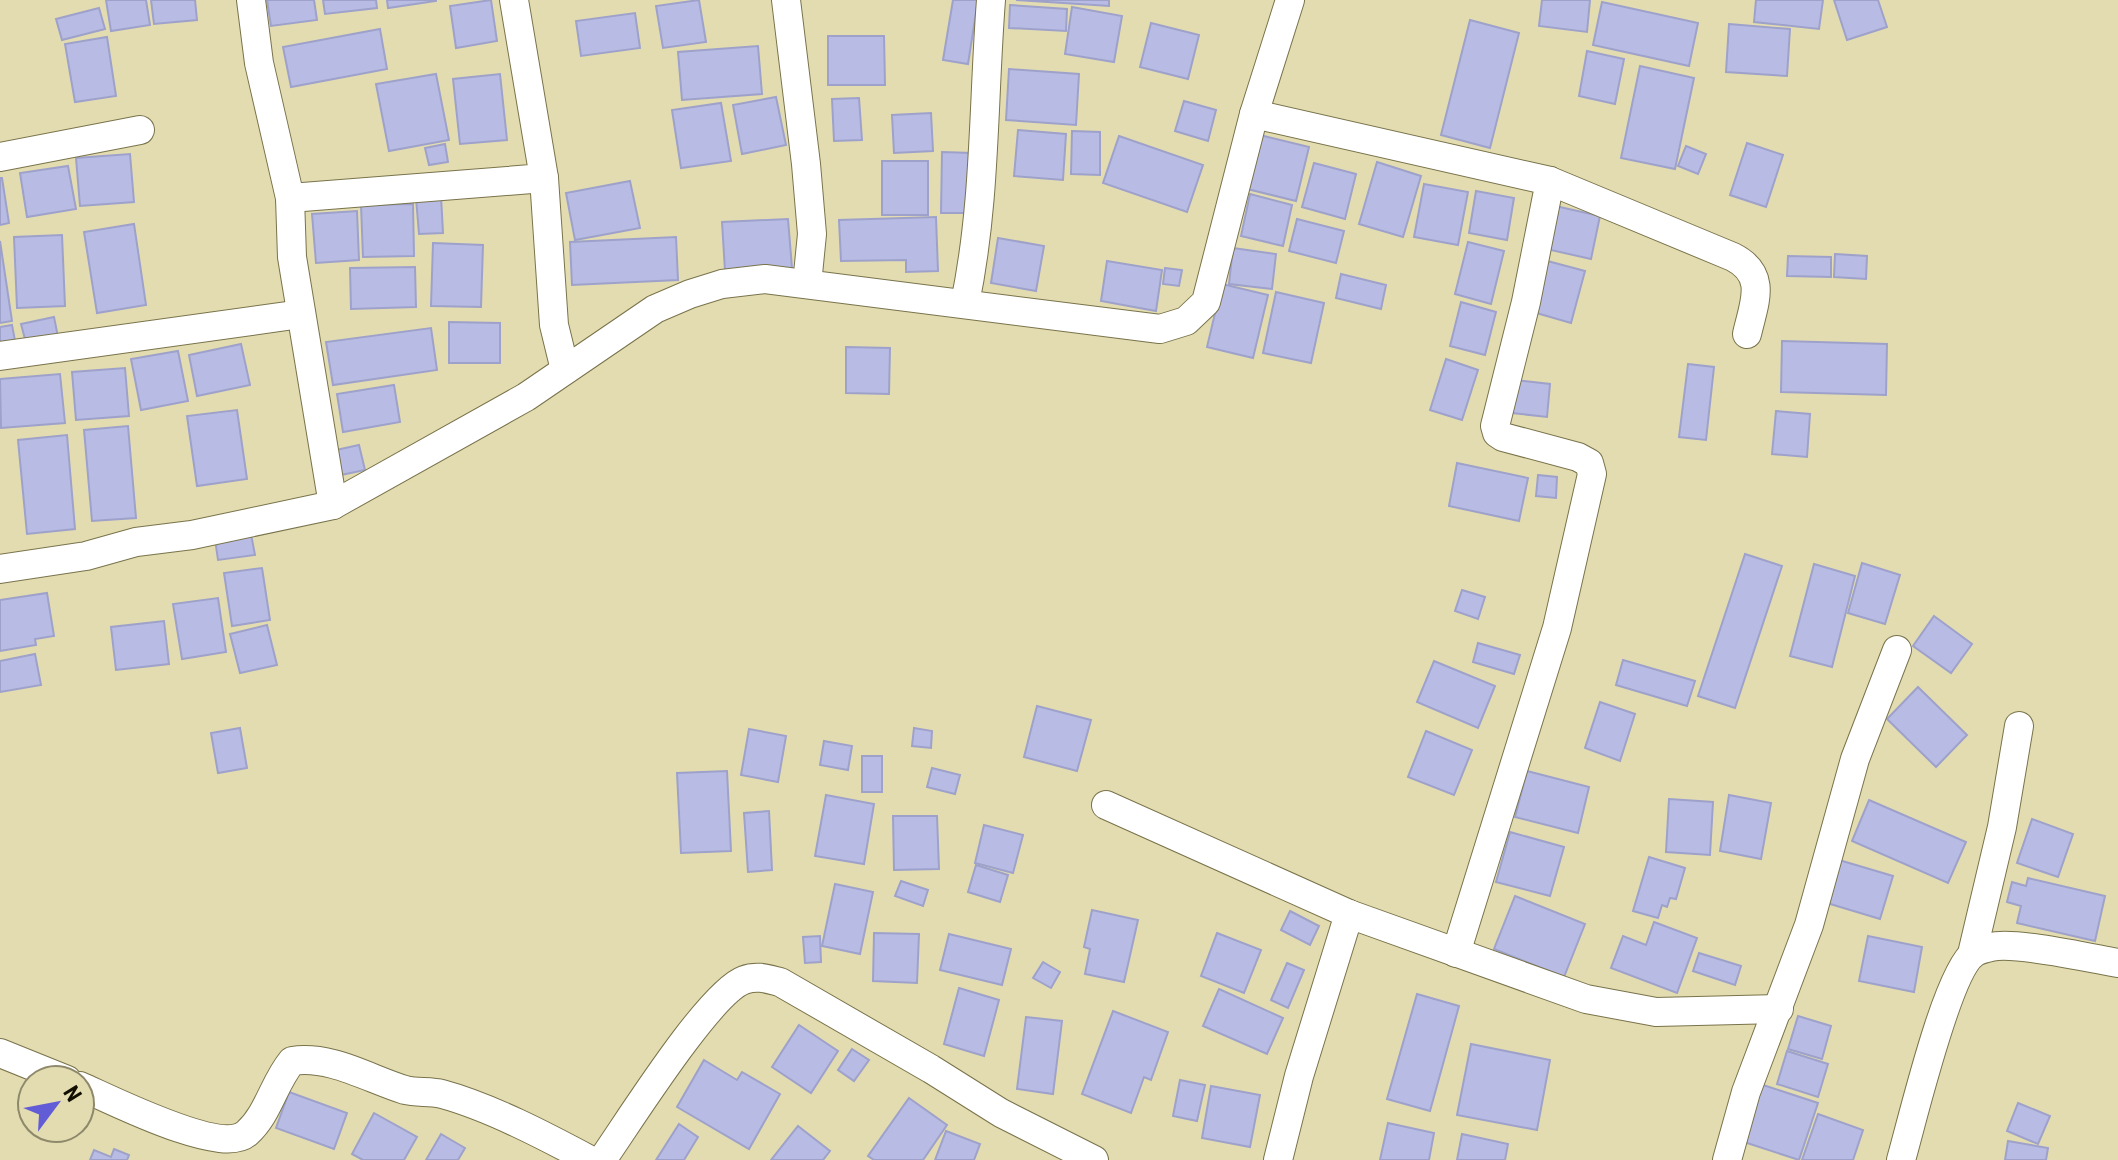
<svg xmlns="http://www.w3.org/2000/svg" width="2118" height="1160" font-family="'Roboto Condensed',sans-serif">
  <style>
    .building { fill: #b8bce5; stroke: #9ea2ca; stroke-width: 2 }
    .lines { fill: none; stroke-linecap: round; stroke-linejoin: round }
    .street-casing { stroke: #79734b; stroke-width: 30 }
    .street { stroke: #fff; stroke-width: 28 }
  </style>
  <rect width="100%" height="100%" fill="#e3dcb1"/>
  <g class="building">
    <polygon points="106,0 146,0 150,25 111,31"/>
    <polygon points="151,0 195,0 197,20 154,24"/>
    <polygon points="267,0 314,0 317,20 271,26"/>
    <polygon points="323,0 376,0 377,8 325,14"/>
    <polygon points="387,0 436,0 436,1 388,8"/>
    <polygon points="491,0 497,41 456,48 450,6"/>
    <polygon points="699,0 706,42 663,48 656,6"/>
    <polygon points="953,0 978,0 968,64 943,60"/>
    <polygon points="1016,0 1109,0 1109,6"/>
    <polygon points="1542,0 1590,0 1587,32 1539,26"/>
    <polygon points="1756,0 1823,0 1819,29 1754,22"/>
    <polygon points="1834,0 1878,0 1887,27 1847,40"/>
    <polygon points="1602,2 1698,23 1689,66 1593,45"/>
    <polygon points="1010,5 1067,9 1066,31 1009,28"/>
    <polygon points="1072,7 1122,16 1114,62 1065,54"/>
    <polygon points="99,8 105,29 62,40 56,19"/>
    <polygon points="635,13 640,48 581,56 576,21"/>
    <polygon points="1470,20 1519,33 1490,148 1441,135"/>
    <polygon points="1151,23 1199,35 1188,79 1140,67"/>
    <polygon points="1729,24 1790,29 1787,76 1726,72"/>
    <polygon points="380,29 387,69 291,87 283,47"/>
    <polygon points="828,36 884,36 885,85 828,85"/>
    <polygon points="107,37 116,96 75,102 65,44"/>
    <polygon points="758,46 762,94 682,100 678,52"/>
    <polygon points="1587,51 1624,59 1615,104 1579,96"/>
    <polygon points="1640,66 1694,78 1675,169 1621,158"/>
    <polygon points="1009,69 1079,74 1076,125 1006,120"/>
    <polygon points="436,74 449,140 389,151 376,84"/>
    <polygon points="500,74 507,140 460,144 453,79"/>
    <polygon points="776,97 786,145 742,154 733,105"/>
    <polygon points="859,98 862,140 834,141 832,99"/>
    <polygon points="1184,101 1216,110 1208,141 1175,131"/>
    <polygon points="721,103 731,161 681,168 672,110"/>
    <polygon points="931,113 933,151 894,153 892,115"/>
    <polygon points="1018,130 1066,134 1063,180 1014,176"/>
    <polygon points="1072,131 1100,132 1100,175 1071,174"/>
    <polygon points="1260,135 1309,147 1296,201 1247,189"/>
    <polygon points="1119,136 1203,165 1187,212 1103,183"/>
    <polygon points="1747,143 1783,155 1766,207 1730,195"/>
    <polygon points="445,144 448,162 429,165 425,148"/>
    <polygon points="1686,146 1706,154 1698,174 1678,166"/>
    <polygon points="942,152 972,153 971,213 941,213"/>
    <polygon points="130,154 134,202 80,206 76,158"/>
    <rect x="882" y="161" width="46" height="54"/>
    <polygon points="1377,162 1421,176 1403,237 1359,224"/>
    <polygon points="1314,163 1356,174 1345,219 1302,207"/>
    <polygon points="68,166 76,209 27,217 20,173"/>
    <polygon points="0,178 2,178 9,223 0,225"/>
    <polygon points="630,181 640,228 575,240 566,193"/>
    <polygon points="1424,184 1468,192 1458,245 1414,237"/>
    <polygon points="1476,191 1514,198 1507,240 1469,233"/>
    <polygon points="1250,194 1292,205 1283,246 1241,236"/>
    <polygon points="441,196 443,233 419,234 416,198"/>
    <polygon points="413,204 414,256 363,257 361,205"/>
    <polygon points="1551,205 1600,216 1591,259 1542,248"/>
    <polygon points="357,211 359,260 316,263 312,214"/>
    <polygon points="936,217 938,271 906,272 906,260 841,261 839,220"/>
    <polygon points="788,219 792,268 725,271 722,222"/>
    <polygon points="1297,219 1344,231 1336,263 1289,251"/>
    <polygon points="134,224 146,305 97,313 84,232"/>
    <polygon points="62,235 65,306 17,308 14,237"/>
    <polygon points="676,237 678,280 572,285 570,242"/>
    <polygon points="998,238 1044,246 1036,291 991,283"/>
    <polygon points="0,241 12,321 0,323"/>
    <polygon points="1468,242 1504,251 1491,304 1455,294"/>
    <polygon points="433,243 483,245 481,307 431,306"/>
    <polygon points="1233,248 1276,254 1272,289 1229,284"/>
    <polygon points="1835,254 1867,256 1866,279 1834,277"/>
    <polygon points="1788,256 1831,257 1831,277 1787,276"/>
    <polygon points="1540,259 1585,271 1571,323 1526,310"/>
    <polygon points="1107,261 1162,270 1156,311 1101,301"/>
    <polygon points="415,267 416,307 351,309 350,268"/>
    <polygon points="1165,268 1182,270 1179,286 1163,284"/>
    <polygon points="1341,274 1386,285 1381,309 1336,298"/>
    <polygon points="1222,284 1268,295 1253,358 1207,347"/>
    <polygon points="1276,292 1324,303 1311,363 1263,353"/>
    <polygon points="1461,302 1496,312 1485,355 1450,346"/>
    <polygon points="54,317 58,337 26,343 21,324"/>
    <polygon points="449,322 500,323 500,363 449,363"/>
    <polygon points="12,325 16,346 0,349 0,327"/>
    <polygon points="431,328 437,370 333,385 326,342"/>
    <polygon points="1782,341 1887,344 1886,395 1781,392"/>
    <polygon points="241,344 250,385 197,396 189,355"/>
    <polygon points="846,347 890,348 889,394 846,393"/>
    <polygon points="178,351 188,401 141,410 131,359"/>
    <polygon points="1446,359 1478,370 1462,420 1430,410"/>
    <polygon points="1688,364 1714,367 1706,440 1679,437"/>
    <polygon points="125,368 129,416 76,420 72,372"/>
    <polygon points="60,374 65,423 1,428 0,379"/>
    <polygon points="1515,380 1550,384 1547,417 1512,413"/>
    <polygon points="394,385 400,422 343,432 337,394"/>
    <polygon points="237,410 247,479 197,486 187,416"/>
    <polygon points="1776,411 1810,414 1807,457 1772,454"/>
    <polygon points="128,426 136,518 92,521 84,430"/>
    <polygon points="67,435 75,529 27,534 18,440"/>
    <polygon points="359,445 365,470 341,475 336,450"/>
    <polygon points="1457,463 1528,478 1519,521 1449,506"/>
    <polygon points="1538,475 1557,477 1556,498 1536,496"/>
    <polygon points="251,534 255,555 218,560 215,539"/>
    <polygon points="1745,554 1782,566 1735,708 1698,696"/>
    <polygon points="1862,563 1900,575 1885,624 1848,613"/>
    <polygon points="1814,564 1855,576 1832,667 1790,656"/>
    <polygon points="262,568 270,620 232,626 224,573"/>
    <polygon points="1462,590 1485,597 1478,619 1455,611"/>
    <polygon points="47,593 54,636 35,639 36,645 0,651 0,600"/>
    <polygon points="218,598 226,652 182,659 173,604"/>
    <polygon points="1934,616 1972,644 1951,673 1913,646"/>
    <polygon points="164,621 169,664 116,670 111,627"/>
    <polygon points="267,625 277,665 240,673 230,634"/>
    <polygon points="1478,643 1520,655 1514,674 1473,662"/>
    <polygon points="35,654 41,685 0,692 0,661"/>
    <polygon points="1623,660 1695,681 1687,706 1616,685"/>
    <polygon points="1434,661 1495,686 1478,728 1417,702"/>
    <polygon points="1918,687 1967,735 1936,767 1887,719"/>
    <polygon points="1600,702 1635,714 1620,761 1585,748"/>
    <polygon points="1037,706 1091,720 1077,771 1024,757"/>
    <polygon points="240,728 247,768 218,773 211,733"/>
    <polygon points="914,728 932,731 931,748 912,746"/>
    <polygon points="749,729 786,736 778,782 741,775"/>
    <polygon points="1426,731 1472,750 1454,795 1408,777"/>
    <polygon points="824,741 852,746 848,770 820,765"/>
    <rect x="862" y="756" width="20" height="36"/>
    <polygon points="932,768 960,775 955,794 927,787"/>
    <polygon points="727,771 731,851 681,853 677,773"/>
    <polygon points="1527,771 1589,787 1578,833 1515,817"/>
    <polygon points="826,795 874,804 864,864 815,856"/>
    <polygon points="1729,795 1771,803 1761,859 1720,851"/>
    <polygon points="1669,799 1713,802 1710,855 1666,852"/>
    <polygon points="1869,800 1966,842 1948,883 1852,841"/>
    <polygon points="769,811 772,870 748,872 744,813"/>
    <polygon points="893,816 937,816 939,869 894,870"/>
    <polygon points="2032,819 2073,834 2058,877 2017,863"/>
    <polygon points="984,825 1023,835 1013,873 975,863"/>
    <polygon points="1510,832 1564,847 1550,896 1496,882"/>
    <polygon points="1649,857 1685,868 1676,899 1670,898 1667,907 1662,905 1658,918 1633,911"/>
    <polygon points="1839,860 1893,876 1880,919 1827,903"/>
    <polygon points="976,865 1008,875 1000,902 968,892"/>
    <polygon points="2028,878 2105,896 2095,941 2017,923 2021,906 2007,902 2012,882 2026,886"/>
    <polygon points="901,881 928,890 923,906 895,896"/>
    <polygon points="835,884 873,892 860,954 822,946"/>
    <polygon points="1515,896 1585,924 1564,977 1494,949"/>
    <polygon points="1092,910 1138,920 1124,982 1085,974 1090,949 1084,947"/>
    <polygon points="1290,911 1319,926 1310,945 1281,930"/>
    <polygon points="1654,922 1697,938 1677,993 1611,968 1623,936 1646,945"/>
    <polygon points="874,933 919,934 917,983 873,981"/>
    <polygon points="1217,933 1261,950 1244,993 1201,976"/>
    <polygon points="949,934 1011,949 1002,985 940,970"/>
    <polygon points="820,936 821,962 805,963 803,937"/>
    <polygon points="1868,936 1922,947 1914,992 1859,981"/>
    <polygon points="1699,953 1741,966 1735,985 1693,971"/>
    <polygon points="1043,962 1060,972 1051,988 1033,978"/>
    <polygon points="1287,963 1304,970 1288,1008 1271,1000"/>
    <polygon points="959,988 999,1000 984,1056 944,1044"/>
    <polygon points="1219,989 1283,1018 1267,1054 1203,1026"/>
    <polygon points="1417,994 1459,1006 1430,1111 1387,1099"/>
    <polygon points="1113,1011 1168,1032 1151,1080 1144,1077 1131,1113 1082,1094"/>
    <polygon points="1798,1016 1831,1026 1822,1059 1788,1049"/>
    <polygon points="1026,1017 1062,1021 1053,1094 1017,1089"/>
    <polygon points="799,1025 838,1051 811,1093 772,1067"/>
    <polygon points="1471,1044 1550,1060 1537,1130 1457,1115"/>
    <polygon points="852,1049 869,1060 854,1081 838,1070"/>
    <polygon points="1787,1051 1828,1064 1818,1097 1777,1084"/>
    <polygon points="704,1060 737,1080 742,1072 780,1094 749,1149 677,1107"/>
    <polygon points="1180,1080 1205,1085 1197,1121 1173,1116"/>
    <polygon points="1760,1084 1818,1103 1799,1160 1741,1141"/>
    <polygon points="1211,1086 1260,1095 1250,1147 1202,1138"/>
    <polygon points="289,1092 347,1113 334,1149 276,1128"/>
    <polygon points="909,1098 947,1125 923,1160 874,1160 868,1156"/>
    <polygon points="2018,1103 2050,1116 2038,1144 2007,1131"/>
    <polygon points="374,1113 417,1137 404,1160 363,1160 352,1154"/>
    <polygon points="1818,1114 1863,1130 1853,1160 1802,1160"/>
    <polygon points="1388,1123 1434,1133 1429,1160 1380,1160"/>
    <polygon points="679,1124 698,1137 684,1160 656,1160"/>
    <polygon points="798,1126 830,1151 823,1160 771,1160"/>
    <polygon points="946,1131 980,1144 974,1160 935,1160"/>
    <polygon points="441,1134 465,1148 458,1160 426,1160"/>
    <polygon points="1462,1134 1508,1144 1505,1160 1457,1160"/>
    <polygon points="2008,1141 2048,1148 2046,1160 2005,1160"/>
    <polygon points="114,1149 129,1155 127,1160 90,1160 94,1150 111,1157"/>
  </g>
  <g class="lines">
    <g class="street-casing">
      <g id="street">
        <polyline points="251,0 259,63 290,198 292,257 333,505"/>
        <polyline points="786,0 806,164 812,234 807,284"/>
        <path d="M 1254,114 L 1550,181 L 1733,257 C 1768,275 1754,303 1747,334"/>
        <polyline points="0,157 140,130"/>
        <polyline points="544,178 554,325 565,370"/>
        <polyline points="290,198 544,178 514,0"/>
        <path d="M 965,303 C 986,202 983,102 991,0"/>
        <polyline points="0,356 301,314"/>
        <polyline points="0,569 86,556 136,542 192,535 333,505 526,397 655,309 690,294 722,284 765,279 1160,329 1186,321 1206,302 1254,114 1290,0"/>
        <polyline points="1106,805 1349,914 1586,999 1656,1012 1779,1009"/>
        <polyline points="1456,953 1557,628 1592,474 1589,463 1578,457 1503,437 1497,433 1495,426 1526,302 1550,181"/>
        <polyline points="1972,954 2002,827 2019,726"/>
        <polyline points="0,1053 67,1080"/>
        <path d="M 80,1086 C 110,1099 221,1156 247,1133 C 269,1113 273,1084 292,1061 C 331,1055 369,1079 405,1090 C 417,1093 430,1091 442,1094 C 490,1107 547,1137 590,1160"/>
        <path d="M 602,1160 C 628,1123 709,993 744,980 C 757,975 768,979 780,982 L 931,1069 L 1001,1113 L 1094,1160"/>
        <polyline points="1278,1160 1299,1076 1349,914"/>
        <polyline points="1727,1160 1746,1092 1809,925 1855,759 1897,650"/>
        <path d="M 1901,1160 C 1912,1122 1947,972 1974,953 C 1977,951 1986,948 1991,947 C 2014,941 2090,958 2118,963"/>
      </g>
    </g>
    <use href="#street" class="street"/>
  </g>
  <g transform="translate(56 1104) rotate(58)"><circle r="38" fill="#e3dcb1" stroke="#8f896b" stroke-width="2"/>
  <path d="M0-6L14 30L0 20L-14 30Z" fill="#625dd6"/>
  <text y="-12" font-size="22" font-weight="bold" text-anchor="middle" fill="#100d01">N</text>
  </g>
</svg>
